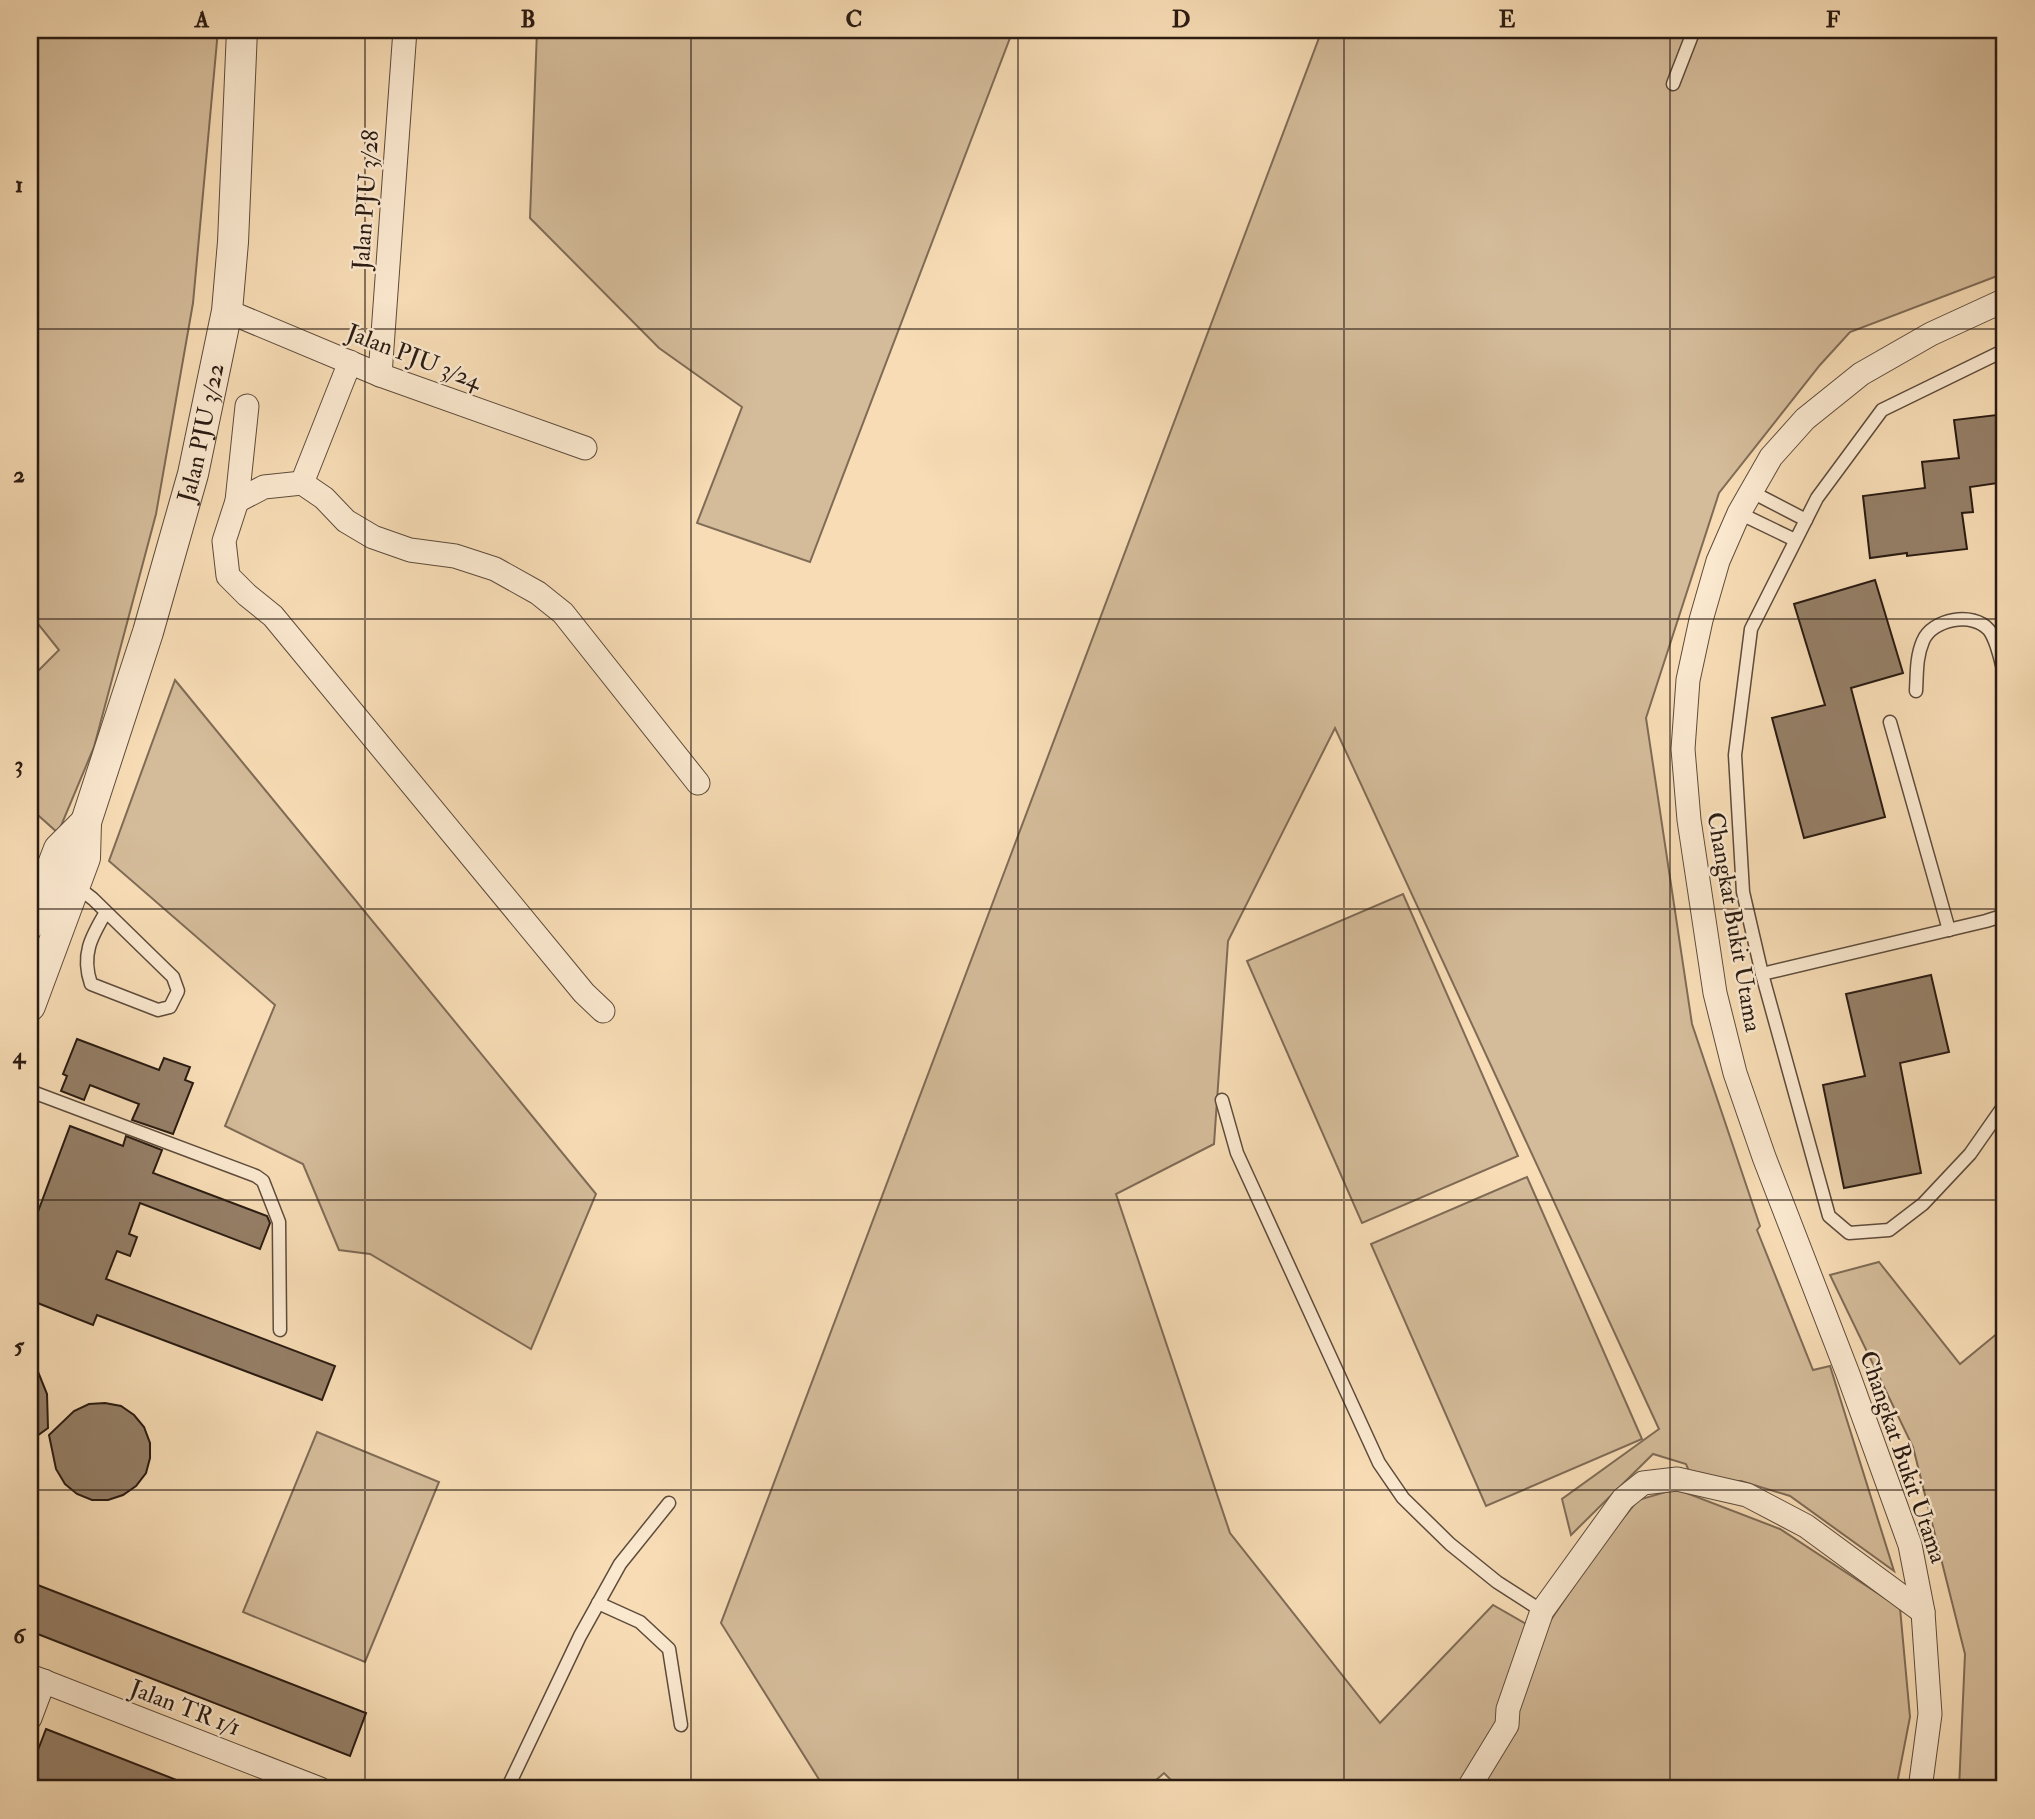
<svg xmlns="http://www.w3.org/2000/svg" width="2035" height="1819" font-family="'IM FELL Double Pica',serif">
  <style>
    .green { fill: #d4bb99; stroke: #7f6b56; stroke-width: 2 }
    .building { fill: #957f67; stroke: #2a1b12; stroke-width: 2 }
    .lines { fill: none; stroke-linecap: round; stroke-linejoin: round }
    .service-casing { stroke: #5d4b3b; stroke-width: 15 }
    .minor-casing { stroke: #5d4b3b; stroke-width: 25 }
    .tertiary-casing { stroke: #5d4b3b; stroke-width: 32 }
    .service { stroke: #fae8cf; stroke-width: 12 }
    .minor { stroke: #fae8cf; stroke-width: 23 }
    .tertiary { stroke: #fae8cf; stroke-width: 30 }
    .grid { fill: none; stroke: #2a1b12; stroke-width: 2; stroke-opacity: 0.55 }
    .labels { text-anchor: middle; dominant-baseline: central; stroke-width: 5; stroke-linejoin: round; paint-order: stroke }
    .street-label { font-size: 24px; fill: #2a1b12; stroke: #fae8cf }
    .neatline { fill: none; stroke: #2a1b12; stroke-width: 2.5 }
    .grid-label { font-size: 23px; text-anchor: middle; font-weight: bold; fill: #2a1b12 }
  </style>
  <rect width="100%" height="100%" fill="#f7dcb5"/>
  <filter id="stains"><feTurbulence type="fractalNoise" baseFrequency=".00286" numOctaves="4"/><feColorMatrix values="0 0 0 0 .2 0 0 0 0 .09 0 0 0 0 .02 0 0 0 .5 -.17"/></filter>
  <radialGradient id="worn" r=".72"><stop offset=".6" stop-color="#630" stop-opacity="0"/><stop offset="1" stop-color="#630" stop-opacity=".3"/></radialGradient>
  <g class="green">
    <polygon points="30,30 218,30 193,303 156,514 94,747 58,833 30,808 30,679 59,650 30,614"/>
    <polygon points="537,30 1013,30 810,562 697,523 742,407 659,348 530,218"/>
    <polygon points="1322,30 2005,30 2005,273 1850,332 1820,365 1719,493 1646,718 1692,1024 1760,1226 1757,1230 1813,1370 1830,1366 1894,1571 1790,1496 1741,1481 1693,1481 1686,1464 1653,1454 1571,1535 1562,1499 1659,1429 1335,728 1228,941 1214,1144 1116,1194 1230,1533 1380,1723 1493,1605 1542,1633 1603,1543 1638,1500 1676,1489 1780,1529 1900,1608 1910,1717 1896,1789 1180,1789 1164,1773 1146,1789 825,1789 721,1623"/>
    <polygon points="175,680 596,1194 531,1349 370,1254 339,1250 303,1164 225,1126 275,1005 109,861"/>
    <polygon points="1403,894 1518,1156 1362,1223 1247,961"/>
    <polygon points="1527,1177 1642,1439 1486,1506 1371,1244"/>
    <polygon points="1879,1262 1960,1364 2005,1327 2005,1789 1959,1789 1965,1654 1913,1447 1830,1275"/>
    <polygon points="317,1432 439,1482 365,1662 243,1612"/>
  </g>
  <g class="building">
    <polygon points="2005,414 2005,482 1970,487 1973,512 1962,513 1967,549 1907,556 1907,553 1870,558 1863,496 1925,488 1922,462 1959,458 1954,420"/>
    <polygon points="1875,580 1903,673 1851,688 1885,817 1804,838 1772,718 1825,705 1794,604"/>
    <polygon points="1931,975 1949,1052 1900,1063 1921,1173 1844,1188 1823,1085 1865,1076 1846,994"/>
    <polygon points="77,1039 159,1070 164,1058 190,1067 185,1080 193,1083 173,1134 132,1120 139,1104 90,1085 84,1100 61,1091 67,1076 63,1074"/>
    <polygon points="70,1126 123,1146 126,1136 162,1150 153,1173 267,1216 270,1223 260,1249 140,1203 129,1234 137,1237 130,1256 117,1251 106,1279 335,1366 322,1400 97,1315 93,1325 30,1300 30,1233"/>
    <polygon points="30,1352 47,1394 48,1428 30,1441"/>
    <polygon points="105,1403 121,1406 134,1415 144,1427 150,1443 150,1458 146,1473 136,1486 123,1495 108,1500 92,1500 77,1494 65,1484 56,1469 49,1435 74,1411 89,1404"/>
    <polygon points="30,1582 366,1713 350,1756 30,1631"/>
    <polygon points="46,1729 197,1788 196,1789 63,1789 30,1776 30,1771"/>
  </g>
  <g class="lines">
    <g class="service-casing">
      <g id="service">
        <polyline points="1673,84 1694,30"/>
        <polyline points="2005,350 1882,410 1817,498 1751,629 1735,755 1743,892 1762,974 1829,1216 1849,1233 1889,1230 1923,1204 1970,1154 2005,1104"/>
        <polyline points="1750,491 1806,520"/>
        <polyline points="1739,513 1795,540"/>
        <polyline points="30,640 31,642"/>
        <path d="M 1916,691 C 1917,674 1916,657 1923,641 C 1932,619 1973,611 1989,630 C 1998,642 2001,663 2005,677"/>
        <polyline points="1890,722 1949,930"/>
        <path d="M 75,885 L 93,899 L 173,977 L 178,991 L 170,1007 L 158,1010 L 91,984 C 81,955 91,937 106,912"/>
        <polyline points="1762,974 1986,921 2005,915"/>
        <polyline points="30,1091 256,1176 263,1181 279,1222 280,1330"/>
        <polyline points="1222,1100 1237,1153 1379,1463 1403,1498 1450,1544 1497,1582 1542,1611"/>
        <polyline points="598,1603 640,1622 669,1649 681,1725"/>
        <polyline points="507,1789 580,1636 620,1564 669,1503"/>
      </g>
    </g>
    <g class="minor-casing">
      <g id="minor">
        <polyline points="227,311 380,375 585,448"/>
        <polyline points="380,375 405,30"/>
        <polyline points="247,406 237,501 224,541 228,576 247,595 273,616 584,993 603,1011"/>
        <polyline points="302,483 350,362"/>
        <polyline points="237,501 264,487 302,483 324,498 346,521 373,537 410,550 455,556 495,569 538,593 563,613 698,783"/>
        <polyline points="30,1676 320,1789"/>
        <polyline points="30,1718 44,1681"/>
        <polyline points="1468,1789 1507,1725 1508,1709 1542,1611 1623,1499 1643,1483 1677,1479 1747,1495 1806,1526 1923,1612"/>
        <polyline points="1920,1789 1930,1714 1923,1612 1910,1545 1848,1374 1764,1157 1735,1073 1715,993 1689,820 1683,749 1688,680 1701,620 1718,561 1739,513 1771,457 1805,419 1861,374 1931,334 2005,300"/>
      </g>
    </g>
    <g class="tertiary-casing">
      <g id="tertiary">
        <polyline points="30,924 59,849 86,822"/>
        <path id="s1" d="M 30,1006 L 85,858 L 86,822 L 148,632 L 193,474 L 227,311 L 233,242 L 242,30"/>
      </g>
    </g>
    <use href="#service" class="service"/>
    <use href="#minor" class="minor"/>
    <use href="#tertiary" class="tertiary"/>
  </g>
  <path class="grid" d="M 365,30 L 365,1789M 691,30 L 691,1789M 1018,30 L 1018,1789M 1344,30 L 1344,1789M 1670,30 L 1670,1789M 30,329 L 2005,329M 30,619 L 2005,619M 30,909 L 2005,909M 30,1200 L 2005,1200M 30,1490 L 2005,1490"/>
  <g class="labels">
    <g class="street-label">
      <text transform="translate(366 200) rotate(-86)">Jalan PJU 3/28</text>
      <text transform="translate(414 357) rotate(21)">Jalan PJU 3/24</text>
      <text stroke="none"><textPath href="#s1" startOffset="600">Jalan PJU 3/22</textPath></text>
      <text transform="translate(1734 922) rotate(80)">Changkat Bukit Utama</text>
      <text transform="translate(1903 1457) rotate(71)">Changkat Bukit Utama</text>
      <text transform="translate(185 1708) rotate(21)">Jalan TR 1/1</text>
    </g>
  </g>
  <rect width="2035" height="1819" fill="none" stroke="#f7dcb5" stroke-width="77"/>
  <rect x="38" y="38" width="1958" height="1742" class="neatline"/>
  <g class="grid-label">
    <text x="202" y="27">A</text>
    <text x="528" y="27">B</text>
    <text x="854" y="27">C</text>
    <text x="1181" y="27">D</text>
    <text x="1507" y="27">E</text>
    <text x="1833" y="27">F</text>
    <text x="19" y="192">1</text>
    <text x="19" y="482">2</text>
    <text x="19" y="772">3</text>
    <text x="19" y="1063">4</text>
    <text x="19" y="1353">5</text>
    <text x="19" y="1643">6</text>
  </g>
  <rect width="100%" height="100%" filter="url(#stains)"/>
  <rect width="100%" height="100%" fill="url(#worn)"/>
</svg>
